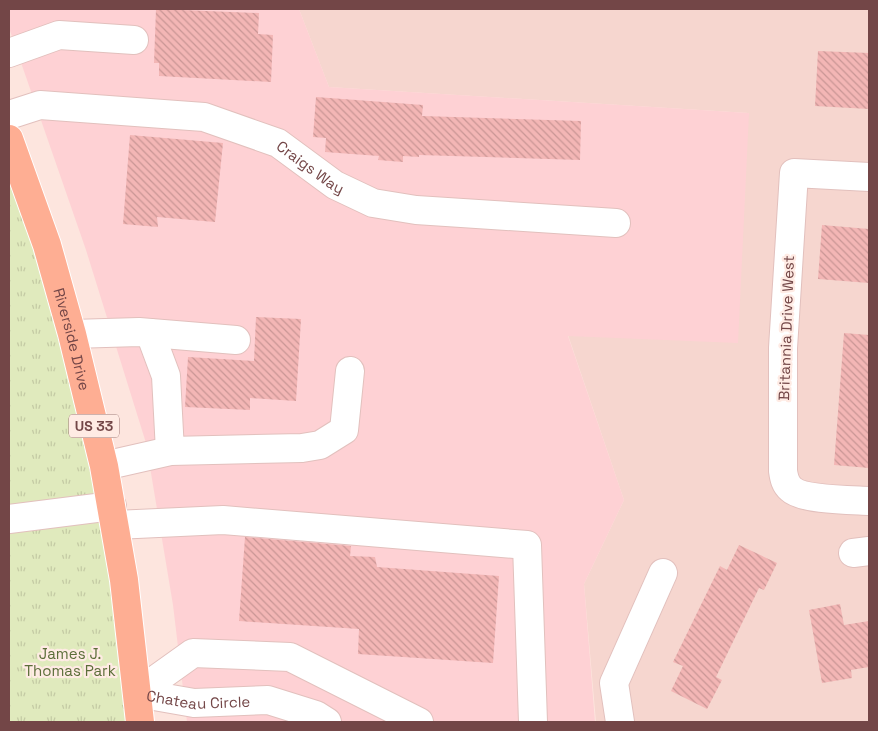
<svg xmlns="http://www.w3.org/2000/svg" width="878" height="731" font-family="'Space Grotesk',sans-serif">
  <style>
    .residential { fill: #f6d6cf }
    .commercial { fill: #fed1d4 }
    .park { fill: url(#park-tufts) }
    .building { fill: url(#building-back-hatch) }
    .lines { fill: none; stroke-linecap: round; stroke-linejoin: round }
    .minor-casing { stroke: #e2c0bd; stroke-width: 30 }
    .major-casing { stroke: #fff; stroke-width: 30 }
    .minor { stroke: #fff; stroke-width: 28 }
    .major { stroke: #feae93; stroke-width: 28 }
    .labels { text-anchor: middle; dominant-baseline: central; stroke-width: 4.5; stroke-linejoin: round; paint-order: stroke }
    .shield { fill: #ffebe4; stroke: #9d7876; stroke-width: 1 }
    .shield-label { font-size: 14px; font-weight: bold; fill: #734647 }
    .street-label { font-size: 15px; fill: #734647; stroke: #ffebe4 }
    .park-label { font-size: 15px; fill: #5c6e39; stroke: #ffebe4 }
  </style>
  <defs>
    <pattern id="park-tufts" width="24" height="20" patternUnits="userSpaceOnUse" patternTransform="scale(1.25)"><rect width="24" height="20" fill="#e0eabd"/><path d="M3 7l-1-3M5 7V3M7 7l1-3M15 17l-1-3M17 17v-4M19 17l1-3" fill="none" stroke="#c4caa4"/></pattern>
    <pattern id="building-back-hatch" width="6" height="6" patternUnits="userSpaceOnUse" patternTransform="scale(1.25)"><rect width="6" height="6" fill="#f3b6b5"/><path d="M-1 5l2 2M0 0l6 6M5-1l2 2" fill="none" stroke="#c99695"/></pattern>
  </defs>
  <rect width="100%" height="100%" fill="#fde5de"/>
  <polygon class="residential" points="299,9 869,9 869,722 596,722 584,584 624,500 568,335 749,113 329,87"/>
  <polygon class="commercial" points="9,9 299,9 329,87 749,113 738,343 568,336 624,500 584,584 595,722 187,722 173,605 146,443 86,250 9,28"/>
  <polygon class="park" points="9,139 72,334 136,722 9,722"/>
  <g class="building">
    <polygon points="156,9 259,13 258,34 273,35 271,82 159,76 159,63 154,63"/>
    <polygon points="818,51 869,53 869,109 815,106"/>
    <polygon points="316,97 423,105 422,116 581,121 580,160 419,155 419,157 403,156 403,162 378,160 379,156 325,152 326,138 313,137"/>
    <polygon points="130,135 223,143 215,222 157,217 158,227 123,224"/>
    <polygon points="822,225 869,229 869,283 818,279"/>
    <polygon points="256,317 301,319 296,401 250,398 250,410 185,407 188,357 254,361"/>
    <polygon points="844,333 869,335 869,468 834,465"/>
    <polygon points="245,537 351,546 350,556 375,557 377,567 499,576 493,663 358,654 359,629 239,621"/>
    <polygon points="739,545 777,563 764,590 759,588 716,677 722,680 707,709 671,691 683,666 673,662 720,566 727,570"/>
    <polygon points="840,604 844,625 869,621 869,667 851,670 852,678 822,683 809,610"/>
  </g>
  <g class="lines">
    <g class="minor-casing">
      <g id="minor">
        <polyline points="9,53 59,35 134,40"/>
        <path id="s1" d="M 9,115 L 40,105 L 204,117 L 278,143 L 335,185 L 373,203 L 416,210 L 616,223"/>
        <path d="M 869,177 L 794,173 L 783,348 L 783,471 C 784,478 785,484 791,489 C 802,500 853,500 869,501"/>
        <polyline points="150,333 166,376 170,451"/>
        <polyline points="72,334 139,332 236,340"/>
        <polyline points="104,466 170,451 302,448 320,445 344,430 350,371"/>
        <polyline points="9,519 112,506"/>
        <polyline points="115,525 223,520 527,545 533,722"/>
        <polyline points="853,553 869,551"/>
        <polyline points="137,693 193,653 290,657 419,722"/>
        <path id="s2" d="M 137,693 L 194,703 L 268,700 L 316,715 L 327,722"/>
        <polyline points="620,722 614,683 663,573"/>
      </g>
    </g>
    <g class="major-casing">
      <g id="major">
        <path id="s3" d="M 9,139 L 47,245 L 72,334 L 104,466 L 124,580 L 140,722"/>
      </g>
    </g>
    <use href="#minor" class="minor"/>
    <use href="#major" class="major"/>
  </g>
  <g class="labels">
    <rect class="shield" x="69" y="414.5" width="50" height="23" rx="4"/>
    <g class="shield-label">
      <text x="94" y="426">US 33</text>
    </g>
    <g class="street-label">
      <text stroke="none"><textPath href="#s1" startOffset="316">Craigs Way</textPath></text>
      <text transform="translate(786 328) rotate(-88)">Britannia Drive West</text>
      <text stroke="none"><textPath href="#s3" startOffset="210">Riverside Drive</textPath></text>
      <text stroke="none"><textPath href="#s2" startOffset="62">Chateau Circle</textPath></text>
    </g>
    <g class="park-label">
      <text x="70" y="653">James J.<tspan x="70" dy="17">Thomas Park</tspan></text>
    </g>
  </g>
  <rect width="878" height="731" fill="none" stroke="#734647" stroke-width="20"/>
</svg>
